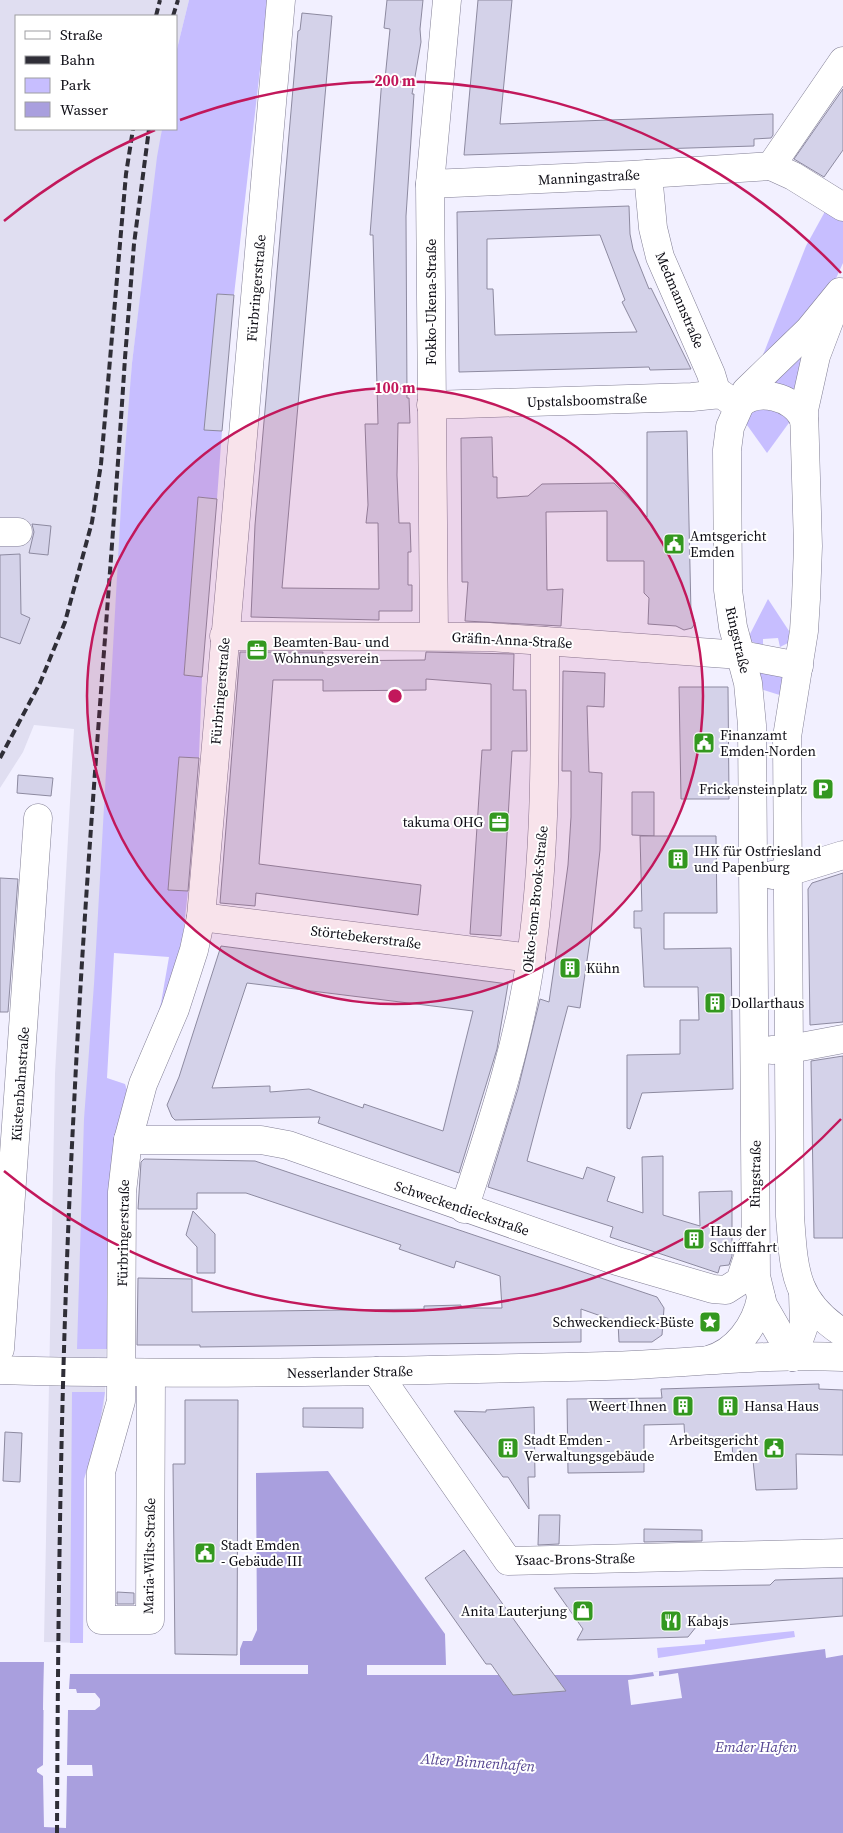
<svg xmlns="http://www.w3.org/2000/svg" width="843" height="1833" font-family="'Source Serif 4',serif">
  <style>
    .built { fill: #e0def1 }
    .green { fill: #c7beff }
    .water { fill: #a99fde }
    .pier { fill: #f2f0ff }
    .building { fill: #d4d2e9; stroke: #8d8aa0; fill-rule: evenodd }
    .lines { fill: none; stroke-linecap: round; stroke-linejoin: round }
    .minor-casing { stroke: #827f95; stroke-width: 29 }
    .minor { stroke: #fff; stroke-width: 28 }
    .rail { stroke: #2f2e37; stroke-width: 4; stroke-dasharray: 8 4; stroke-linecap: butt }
    .ring { fill: none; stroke: #c2185b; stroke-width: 2.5 }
    .labels { text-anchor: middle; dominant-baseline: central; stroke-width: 4; stroke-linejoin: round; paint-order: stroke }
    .street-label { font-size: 14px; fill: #0d0c14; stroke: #fff }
    .poi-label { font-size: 14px; fill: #0d0c14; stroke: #fff; text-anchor: start }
    .water-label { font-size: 15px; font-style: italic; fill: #554591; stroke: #fff }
    .centre { fill: #c2185b; stroke: #fff; stroke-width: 2.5 }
    .ring-label { font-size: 15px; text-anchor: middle; font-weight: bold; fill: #c2185b; stroke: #fff; stroke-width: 4; stroke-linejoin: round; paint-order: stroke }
  </style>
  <rect width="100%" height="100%" fill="#f2f0ff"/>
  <polygon class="built" points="0,0 189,0 176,53 176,16 16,16 16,129 162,129 132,363 94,1090 107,1304 105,1392 103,1415 84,1479 83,1643 44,1642 55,1074 74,729 34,725 23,752 0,788"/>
  <g class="green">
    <polygon points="189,0 268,0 234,295 217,294 205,429 222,431 217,499 198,497 184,675 202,677 199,758 179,757 169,890 188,891 183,936 167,1004 143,1067 161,1003 169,957 114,953 107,1078 125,1084 127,1090 113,1154 109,1349 77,1349 84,1119 94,984 122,488 132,363 157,157 162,129 176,129 176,53"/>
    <polygon points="828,206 843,215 843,263 833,285 819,307 761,360 806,246"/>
    <polygon points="815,331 801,392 756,389"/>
    <polygon points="779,408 791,420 767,453 742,418 752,410"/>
    <polygon points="768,599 789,631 790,642 780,647 778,638 763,639 763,647 751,641 749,636"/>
    <polygon points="763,668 784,671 786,697 757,688 755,675"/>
    <polygon points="72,1392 105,1392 98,1434 84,1479 83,1643 70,1643"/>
    <polygon points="794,1631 795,1637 658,1658 657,1648 705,1644 705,1640"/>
  </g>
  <polygon class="water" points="328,1471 445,1634 446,1665 367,1665 367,1675 631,1675 825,1649 826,1658 843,1655 843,1833 0,1833 0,1662 44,1662 43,1710 93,1710 93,1693 76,1693 76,1689 69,1689 70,1674 308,1674 308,1665 240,1665 240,1649 243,1641 252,1641 257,1630 256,1473"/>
  <g class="pier">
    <polygon points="44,1660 46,1662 46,1707 91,1708 91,1695 76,1695 74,1691 67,1690 67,1674 69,1671 69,1689 76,1689 77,1693 95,1693 100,1699 100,1706 95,1710 68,1710 67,1765 92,1765 93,1776 67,1776 66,1828 44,1827 43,1776 37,1772 37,1769 43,1765"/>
    <polygon points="659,1671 659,1676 678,1673 682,1698 631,1705 628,1680 654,1676 653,1672"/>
  </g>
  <g class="building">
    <polygon points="387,0 423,0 420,29 421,42 412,94 414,94 406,216 407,398 409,398 410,423 398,423 397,475 399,523 410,523 411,552 408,552 408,585 412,585 412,611 379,611 379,620 251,617 255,525 298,31 300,30 302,13 332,16 282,588 379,589 378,523 366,523 368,505 365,424 378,424 373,235 370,235 382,78 385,79 390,29 384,28"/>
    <polygon points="478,0 512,0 500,124 773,114 773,135 771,138 754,139 754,146 464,155"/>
    <polygon points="843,89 843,150 824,177 794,159"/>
    <path d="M 629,206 L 630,234 L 633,249 L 649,289 L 651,288 L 691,369 L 650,370 L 649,367 L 459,372 L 457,212 ZM 600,235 L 625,300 L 622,302 L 637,332 L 495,335 L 493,289 L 487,289 L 487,239 Z"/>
    <polygon points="217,294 234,295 222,431 204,430"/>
    <polygon points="687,431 691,613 695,623 692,628 684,630 676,626 648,624 649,598 644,593 644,561 607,561 607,511 546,512 547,590 563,589 561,626 465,621 468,582 462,582 461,438 492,437 493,477 497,477 497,498 528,496 542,484 614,483 647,517 647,432"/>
    <polygon points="198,497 217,499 202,677 184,675"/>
    <polygon points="32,524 51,526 48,555 29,553 34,532"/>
    <polygon points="20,554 21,614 30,618 20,644 0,637 0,555"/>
    <polygon points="240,652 323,652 322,661 425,660 426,652 514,654 513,690 526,690 527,751 512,751 501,936 470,934 482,750 491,750 491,684 426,679 426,690 323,691 323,680 273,680 259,864 421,885 418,915 256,893 255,906 220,903"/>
    <polygon points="563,671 605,673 604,707 587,706 589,772 602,773 600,850 591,933 580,1008 568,1006 527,1161 583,1179 587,1167 615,1177 607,1201 643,1213 642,1157 663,1156 663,1215 700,1226 699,1192 732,1191 732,1256 729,1265 720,1266 718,1273 610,1237 613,1227 488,1187 518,1089 540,999 549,1002 556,954 568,865 571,817 571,771 562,771"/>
    <polygon points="679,687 728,687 729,799 681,799"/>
    <polygon points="179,757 199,758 188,891 168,890"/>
    <polygon points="18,775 53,778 51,796 17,793"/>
    <polygon points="632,792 654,792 654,836 632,835"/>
    <polygon points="640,836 716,836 717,913 664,913 664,949 731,948 733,1089 642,1093 630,1129 627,1128 627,1055 680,1054 680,1020 699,1020 698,987 644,987 641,928 634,928 634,911 642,911"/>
    <polygon points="843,873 843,1022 810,1025 808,889 812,883"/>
    <polygon points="0,878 18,879 8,1012 0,1012"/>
    <path d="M 221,946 L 508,984 L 497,1049 L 459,1173 L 318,1123 L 320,1117 L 175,1120 L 172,1117 L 167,1105 L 179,1077 ZM 247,983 L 473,1011 L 443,1131 L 364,1104 L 363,1108 L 309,1089 L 270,1092 L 270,1086 L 212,1088 Z"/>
    <polygon points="843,1056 843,1238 814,1238 811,1061"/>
    <polygon points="144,1159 255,1161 657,1297 664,1308 662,1335 652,1342 619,1342 618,1322 581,1309 581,1342 200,1347 200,1345 137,1345 138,1278 192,1279 192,1312 424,1309 424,1306 461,1305 461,1308 502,1308 500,1276 456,1261 454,1268 399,1249 401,1245 246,1193 197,1193 197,1209 138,1209 141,1162"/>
    <polygon points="193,1211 215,1234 215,1273 197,1273 197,1247 186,1235"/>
    <polygon points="819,1384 819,1389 843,1390 843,1455 796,1454 797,1489 756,1490 753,1460 733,1460 732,1442 685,1441 684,1424 644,1425 644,1472 568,1473 567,1399 662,1398 661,1389"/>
    <polygon points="185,1400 238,1400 237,1655 175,1654 173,1464 185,1464"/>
    <polygon points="534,1407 535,1477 528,1477 529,1509 508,1477 503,1477 454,1411 486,1412 486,1410"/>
    <polygon points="303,1408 363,1408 363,1428 303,1427"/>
    <polygon points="5,1432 22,1433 20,1482 3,1481"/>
    <polygon points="539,1515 560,1515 559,1544 538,1545"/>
    <polygon points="644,1529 702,1530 702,1541 644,1542"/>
    <polygon points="464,1550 530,1642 566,1691 513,1695 491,1664 486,1664 425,1578"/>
    <polygon points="843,1578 843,1616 696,1627 688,1637 577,1640 583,1629 554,1588 770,1585 775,1580"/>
    <polygon points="117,1592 134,1593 134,1604 117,1604"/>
  </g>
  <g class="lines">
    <g class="minor-casing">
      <g id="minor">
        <polyline points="771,166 793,176 843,207"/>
        <polyline points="648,174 653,228 660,257 711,374 717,394"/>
        <polyline points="430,184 631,175 771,166 843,61"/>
        <path d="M 833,311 L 816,356 L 804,410 L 808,546 L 806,599 L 804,631 L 787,737 L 790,1216 C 794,1271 794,1301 843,1333"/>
        <polyline points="431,405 692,397 721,394 738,406"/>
        <path d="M 738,406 C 756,387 795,396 804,420"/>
        <polyline points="0,532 18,532"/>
        <polyline points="224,636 489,637 741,655 799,666"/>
        <polyline points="434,636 430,184 447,0"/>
        <polyline points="772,875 788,872 843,855"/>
        <polyline points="201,917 531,958"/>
        <polyline points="772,1050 790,1049 843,1039"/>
        <polyline points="128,1140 261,1140 288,1145 617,1261 713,1289 726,1290 740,1281 751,1248"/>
        <path d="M 464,1209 C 491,1126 519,1044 531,957 C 546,852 545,746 545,641"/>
        <polyline points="0,1349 38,818"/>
        <polyline points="793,1357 763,1305 756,1276 752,725 748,683 733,627 728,590 727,450 730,427 746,391 809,330 840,292"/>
        <polyline points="793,1357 804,1326 803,1293"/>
        <path d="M 708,1360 C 736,1353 756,1325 761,1298"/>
        <path d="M 0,1370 C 202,1376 404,1371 606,1366 C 685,1364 764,1353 843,1357"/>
        <polyline points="376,1371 508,1561 843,1553"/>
        <polyline points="151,1373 150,1620 101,1620 101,1472 121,1401 122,1192 128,1140 143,1084 175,1009 194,950 201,917 281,0"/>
      </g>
    </g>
    <use href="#minor" class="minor"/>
    <g class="rail">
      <polyline points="156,16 160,0"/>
      <polyline points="173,16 178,0"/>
      <polyline points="0,758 40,683 65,622 92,522 101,464 126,174 133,129"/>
      <path d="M 57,1833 C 58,1591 61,1348 74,1106 C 86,856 109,607 125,358 L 134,244 L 149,129"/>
    </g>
  </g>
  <circle cx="395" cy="696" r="308" fill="#c2185b" fill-opacity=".12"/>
  <g class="ring">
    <circle cx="395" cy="696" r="308"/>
    <path d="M841 1119A615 615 0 0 1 4 1171M4 221A615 615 0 0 1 155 130M180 120A615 615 0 0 1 841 273"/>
  </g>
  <defs>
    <g id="civic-square" transform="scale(1.125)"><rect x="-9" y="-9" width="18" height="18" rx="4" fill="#33981f" stroke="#fff"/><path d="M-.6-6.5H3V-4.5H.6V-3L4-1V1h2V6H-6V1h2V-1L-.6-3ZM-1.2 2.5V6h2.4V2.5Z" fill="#fff"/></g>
    <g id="office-square" transform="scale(1.125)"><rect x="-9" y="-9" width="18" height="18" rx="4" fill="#33981f" stroke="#fff"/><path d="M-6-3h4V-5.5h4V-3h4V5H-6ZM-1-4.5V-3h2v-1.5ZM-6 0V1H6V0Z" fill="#fff"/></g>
    <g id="parking-square" transform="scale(1.125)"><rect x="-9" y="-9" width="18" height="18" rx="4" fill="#33981f" stroke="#fff"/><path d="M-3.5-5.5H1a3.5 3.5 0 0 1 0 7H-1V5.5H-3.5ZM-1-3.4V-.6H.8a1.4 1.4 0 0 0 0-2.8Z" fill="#fff"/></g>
    <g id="building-square" transform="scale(1.125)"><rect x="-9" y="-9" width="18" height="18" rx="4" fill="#33981f" stroke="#fff"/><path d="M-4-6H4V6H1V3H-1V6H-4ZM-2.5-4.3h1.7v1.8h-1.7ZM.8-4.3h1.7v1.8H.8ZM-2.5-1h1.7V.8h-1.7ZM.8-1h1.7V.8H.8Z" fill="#fff"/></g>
    <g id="sight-square" transform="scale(1.125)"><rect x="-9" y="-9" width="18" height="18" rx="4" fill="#33981f" stroke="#fff"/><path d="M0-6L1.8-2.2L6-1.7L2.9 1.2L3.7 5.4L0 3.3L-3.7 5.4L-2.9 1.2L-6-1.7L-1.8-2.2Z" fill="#fff"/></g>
    <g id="shop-square" transform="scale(1.125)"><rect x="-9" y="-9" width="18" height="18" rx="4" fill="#33981f" stroke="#fff"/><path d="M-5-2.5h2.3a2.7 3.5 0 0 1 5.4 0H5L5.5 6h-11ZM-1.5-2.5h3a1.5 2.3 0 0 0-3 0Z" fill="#fff"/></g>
    <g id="restaurant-square" transform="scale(1.125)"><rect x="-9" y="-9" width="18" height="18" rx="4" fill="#33981f" stroke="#fff"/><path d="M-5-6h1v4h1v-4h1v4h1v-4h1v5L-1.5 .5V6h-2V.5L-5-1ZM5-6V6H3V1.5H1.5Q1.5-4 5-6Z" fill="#fff"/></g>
  </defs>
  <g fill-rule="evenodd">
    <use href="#civic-square" x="674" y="544"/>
    <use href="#office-square" x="257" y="650"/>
    <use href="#civic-square" x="704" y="743"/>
    <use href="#parking-square" x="823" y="789"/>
    <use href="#office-square" x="499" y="822"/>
    <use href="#building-square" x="678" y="859"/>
    <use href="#building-square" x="570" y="968"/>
    <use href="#building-square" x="715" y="1003"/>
    <use href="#building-square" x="694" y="1239"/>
    <use href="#sight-square" x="710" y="1322"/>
    <use href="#building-square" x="683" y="1406"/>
    <use href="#building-square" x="728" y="1406"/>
    <use href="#building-square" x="508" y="1448"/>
    <use href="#civic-square" x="774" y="1448"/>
    <use href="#civic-square" x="205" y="1553"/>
    <use href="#shop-square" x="583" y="1611"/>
    <use href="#restaurant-square" x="671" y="1621"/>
  </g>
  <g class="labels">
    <g class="street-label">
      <text transform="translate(589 177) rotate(-3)">Manningastraße</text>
      <text transform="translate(256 288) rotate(-85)">Fürbringerstraße</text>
      <text transform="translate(680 300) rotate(67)">Medmannstraße</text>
      <text transform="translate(431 302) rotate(-90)">Fokko-Ukena-Straße</text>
      <text transform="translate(587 400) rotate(-2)">Upstalsboomstraße</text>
      <text transform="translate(512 640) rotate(3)">Gräfin-Anna-Straße</text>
      <text transform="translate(738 640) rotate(77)">Ringstraße</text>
      <text transform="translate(220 691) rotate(-85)">Fürbringerstraße</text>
      <text transform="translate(535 899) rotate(-84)">Okko-tom-Brook-Straße</text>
      <text transform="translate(366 937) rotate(7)">Störtebekerstraße</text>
      <text transform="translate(20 1084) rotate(-86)">Küstenbahnstraße</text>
      <text transform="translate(755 1174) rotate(-89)">Ringstraße</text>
      <text transform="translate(462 1208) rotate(19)">Schweckendieckstraße</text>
      <text transform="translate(123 1233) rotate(-89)">Fürbringerstraße</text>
      <text transform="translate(350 1372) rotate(-1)">Nesserlander Straße</text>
      <text transform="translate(149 1556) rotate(-89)">Maria-Wilts-Straße</text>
      <text transform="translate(575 1559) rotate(-1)">Ysaac-Brons-Straße</text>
    </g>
    <g class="poi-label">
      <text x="690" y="536">Amtsgericht<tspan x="690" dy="16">Emden</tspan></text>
      <text x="273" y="642">Beamten-Bau- und<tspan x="273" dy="16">Wohnungsverein</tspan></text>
      <text x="720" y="735">Finanzamt<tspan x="720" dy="16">Emden-Norden</tspan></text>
      <text x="807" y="789" text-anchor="end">Frickensteinplatz</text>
      <text x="483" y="822" text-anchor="end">takuma OHG</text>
      <text x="694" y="851">IHK für Ostfriesland<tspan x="694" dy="16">und Papenburg</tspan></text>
      <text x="586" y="968">Kühn</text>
      <text x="731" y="1003">Dollarthaus</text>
      <text x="710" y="1231">Haus der<tspan x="710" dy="16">Schifffahrt</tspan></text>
      <text x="694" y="1322" text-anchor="end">Schweckendieck-Büste</text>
      <text x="667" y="1406" text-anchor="end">Weert Ihnen</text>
      <text x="744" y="1406">Hansa Haus</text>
      <text x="524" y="1440">Stadt Emden -<tspan x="524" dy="16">Verwaltungsgebäude</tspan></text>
      <text x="758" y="1440" text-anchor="end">Arbeitsgericht<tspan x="758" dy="16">Emden</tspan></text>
      <text x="221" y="1545">Stadt Emden<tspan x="221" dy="16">- Gebäude III</tspan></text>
      <text x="567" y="1611" text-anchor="end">Anita Lauterjung</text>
      <text x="687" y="1621">Kabajs</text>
    </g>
    <g class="water-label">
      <text x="756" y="1746">Emder Hafen</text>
      <text transform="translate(478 1762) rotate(4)">Alter Binnenhafen</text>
    </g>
  </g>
  <circle cx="395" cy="696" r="8" class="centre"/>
  <g class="ring-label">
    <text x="395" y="86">200 m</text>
    <text x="395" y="393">100 m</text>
  </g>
  <rect x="15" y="15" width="162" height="115" fill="#ffffff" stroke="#9e9ea1"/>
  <rect x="25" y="31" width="25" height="8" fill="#ffffff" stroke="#9e9ea1"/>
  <text x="60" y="40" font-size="15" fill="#0d0c14">Straße</text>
  <rect x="25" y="56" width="25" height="8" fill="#2f2e37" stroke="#9e9ea1"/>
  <text x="60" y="65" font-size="15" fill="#0d0c14">Bahn</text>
  <rect x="25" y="78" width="25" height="15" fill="#c7beff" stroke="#9e9ea1"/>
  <text x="60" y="90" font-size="15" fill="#0d0c14">Park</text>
  <rect x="25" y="102" width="25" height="15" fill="#a99fde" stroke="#9e9ea1"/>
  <text x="60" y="115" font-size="15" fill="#0d0c14">Wasser</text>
</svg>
